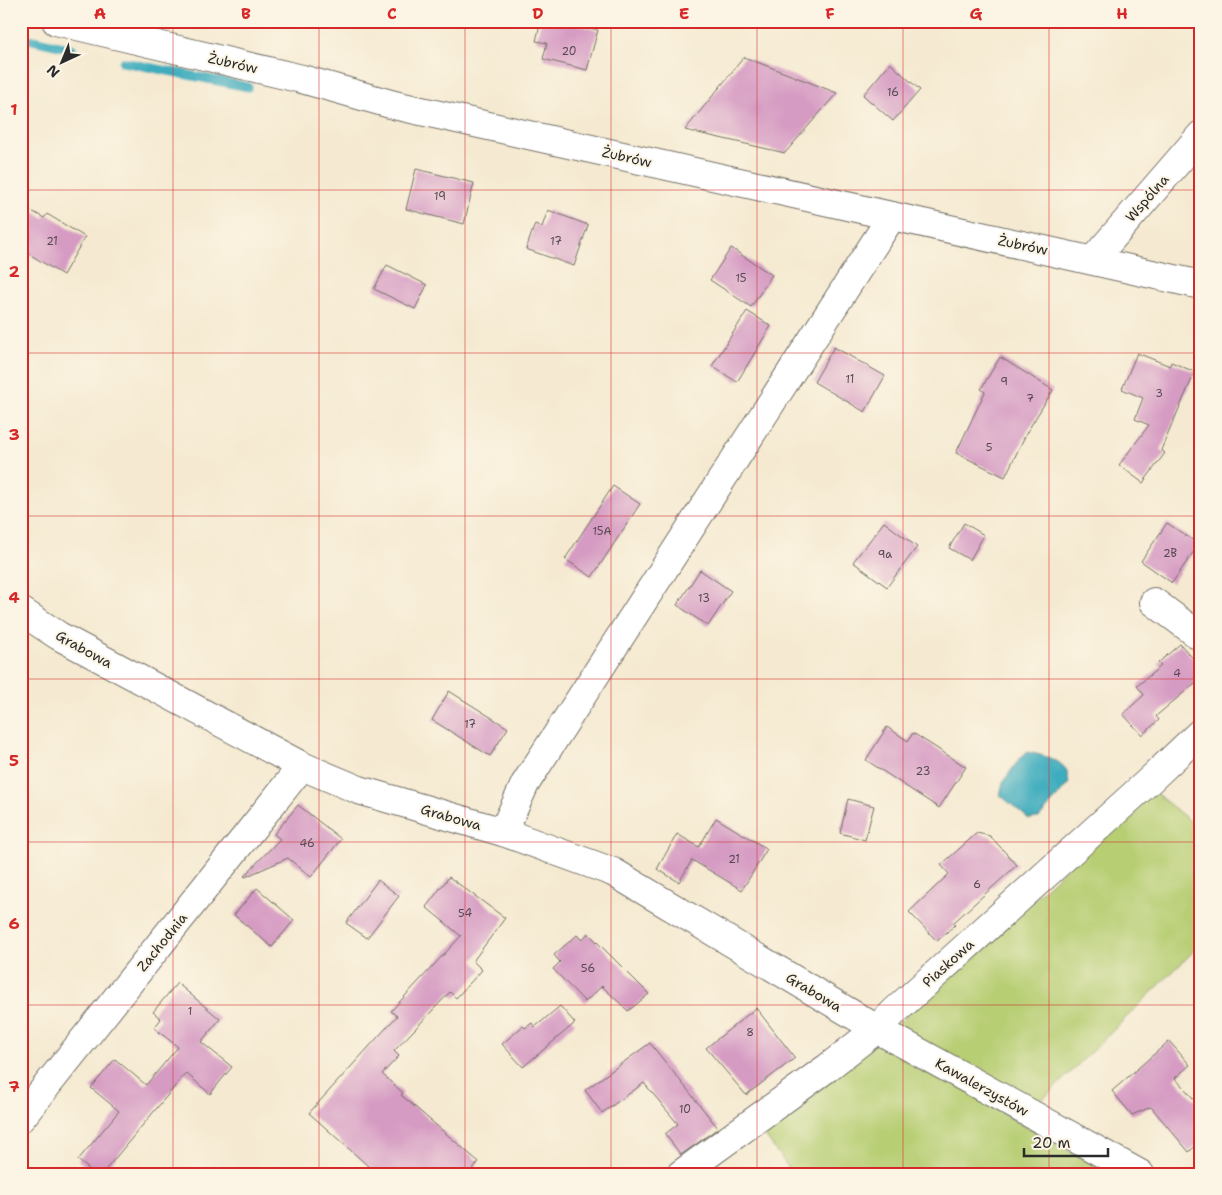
<svg xmlns="http://www.w3.org/2000/svg" width="1222" height="1195" font-family="'Shantell Sans',sans-serif">
  <style>
    .green { fill: #b7ce73; stroke: #717c4f }
    .water { fill: #3eacbd; stroke: #346c74 }
    .lines { fill: none; stroke-linecap: round; stroke-linejoin: round }
    .stream { stroke: #3eacbd; stroke-width: 9 }
    .building { fill: #d69bc3 }
    .minor-casing { stroke: #726e65; stroke-width: 30 }
    .major-casing { stroke: #726e65; stroke-width: 30 }
    .minor { stroke: #fff; stroke-width: 28 }
    .major { stroke: #fff; stroke-width: 28 }
    .grid { fill: none; stroke: #d62828; stroke-width: 1; stroke-opacity: 0.55 }
    .labels { text-anchor: middle; dominant-baseline: central; stroke-width: 4; stroke-linejoin: round; paint-order: stroke }
    .number-label { font-size: 11px; fill: #564751 }
    .street-label { font-size: 14px; fill: #2b2b2b; stroke: #fcf5e5 }
    .neatline { fill: none; stroke: #d62828; stroke-width: 2 }
    .grid-label { font-size: 16px; text-anchor: middle; font-weight: bold; fill: #d62828 }
  </style>
  <rect width="100%" height="100%" fill="#fcf5e5"/>
  <filter id="ink" filterUnits="userSpaceOnUse"><feTurbulence type="fractalNoise" baseFrequency=".02" numOctaves="2"/><feDisplacementMap in="SourceGraphic" scale="10" xChannelSelector="R" yChannelSelector="G"/><feConvolveMatrix kernelMatrix="1 2 1 2 8 2 1 2 1" color-interpolation-filters="sRGB"/></filter>
  <filter id="wash" filterUnits="userSpaceOnUse"><feTurbulence type="fractalNoise" baseFrequency=".0096" numOctaves="4" result="noise"/><feDisplacementMap in="SourceGraphic" scale="20" xChannelSelector="R" yChannelSelector="G"/><feGaussianBlur stdDeviation="1.12" result="paint"/><feColorMatrix in="noise" values="0 0 0 0 0 0 0 0 0 0 0 0 0 0 0 0 0 1.4 0 .05"/><feComposite in="paint" operator="in"/></filter>
  <g filter="url(#wash)">
    <rect width="100%" height="100%" fill="#f5ead1"/>
    <g class="green">
      <polygon points="1152,790 1201,830 1201,944 1035,1107 892,1029"/>
      <polygon points="880,1037 1015,1121 1110,1174 793,1174 759,1128"/>
    </g>
    <path class="water" d="M 1027,752 C 1040,755 1060,758 1067,771 C 1068,774 1068,780 1069,783 L 1039,818 L 1029,819 L 1000,795 L 1003,782 L 1020,758 Z"/>
    <g class="lines">
      <g class="stream">
        <polyline points="24,38 72,49"/>
        <polyline points="123,62 248,87"/>
      </g>
    </g>
    <g id="blocks">
      <g class="building">
        <polygon points="541,21 564,21 598,30 587,70 543,59 547,43 536,41"/>
        <polygon points="744,57 837,93 785,153 685,130"/>
        <polygon points="890,63 920,90 893,121 863,95"/>
        <polygon points="416,169 474,183 464,224 406,209"/>
        <polygon points="21,205 44,218 47,214 85,237 63,275 21,249"/>
        <polygon points="548,210 588,225 574,266 526,249 535,224 542,227"/>
        <polygon points="731,248 772,275 751,307 710,280"/>
        <polygon points="387,265 427,285 415,309 374,289"/>
        <polygon points="747,311 771,326 737,382 712,366"/>
        <polygon points="834,347 885,376 865,412 814,382"/>
        <polygon points="1137,353 1170,366 1171,362 1195,372 1161,450 1165,453 1143,483 1119,465 1149,425 1135,419 1143,398 1122,389"/>
        <polygon points="1000,357 1053,390 1027,432 1005,477 956,453 985,392 981,389"/>
        <polygon points="613,486 640,504 592,577 565,559"/>
        <polygon points="884,522 917,547 887,587 853,562"/>
        <polygon points="964,523 984,535 970,560 949,548"/>
        <polygon points="1167,523 1199,544 1172,583 1141,561"/>
        <polygon points="700,570 731,591 708,626 677,605"/>
        <polygon points="1180,644 1201,667 1201,678 1156,716 1159,720 1142,735 1123,714 1144,695 1137,686 1161,666 1158,663"/>
        <polygon points="449,691 508,728 490,756 432,720"/>
        <polygon points="887,727 908,741 913,733 966,767 939,808 866,760"/>
        <polygon points="848,799 874,806 865,840 840,833"/>
        <polygon points="298,805 341,839 311,877 288,858 245,877 244,876 280,839 274,834"/>
        <polygon points="716,818 767,849 742,890 692,860 679,882 657,869 677,834 699,847"/>
        <polygon points="977,833 990,836 1017,865 953,923 955,925 937,941 909,912 949,874 941,865"/>
        <polygon points="449,877 505,918 473,961 482,970 456,998 450,992 394,1051 399,1056 382,1074 403,1093 401,1095 479,1162 468,1174 377,1174 309,1113 397,1016 391,1011 461,936 426,907"/>
        <polygon points="378,880 399,896 367,938 346,923"/>
        <polygon points="257,888 294,920 272,947 234,915"/>
        <polygon points="588,933 649,994 628,1011 602,986 585,1002 553,969 560,962 554,955 577,935 582,940"/>
        <polygon points="177,983 220,1019 201,1042 232,1067 210,1094 186,1073 102,1174 95,1174 78,1160 119,1111 91,1088 115,1059 146,1085 178,1047 154,1028 161,1019 153,1012"/>
        <polygon points="560,1006 575,1023 523,1067 502,1044 523,1026 525,1028 532,1023 535,1027"/>
        <polygon points="756,1008 795,1058 746,1095 706,1048"/>
        <polygon points="1169,1041 1190,1065 1175,1078 1201,1107 1201,1141 1189,1152 1151,1107 1132,1115 1112,1091"/>
        <polygon points="650,1043 718,1128 681,1155 665,1134 678,1124 644,1083 602,1113 585,1090"/>
      </g>
    </g>
  </g>
  <g filter="url(#ink)">
    <use href="#blocks" fill-opacity="0" stroke="#726e65" stroke-width="1"/>
    <g class="lines">
      <g class="minor-casing">
        <g id="minor">
          <polyline points="1093,260 1201,135"/>
          <polyline points="1154,602 1201,637"/>
          <polyline points="21,611 59,636 302,766 359,790 503,832 613,872 877,1029 1140,1174"/>
          <polyline points="503,832 525,784 892,216"/>
          <polyline points="21,1118 302,766"/>
          <polyline points="681,1174 827,1068 877,1029 895,1011 1149,781 1201,732"/>
        </g>
      </g>
      <g class="major-casing">
        <polyline id="major" points="56,21 302,79 394,105 1201,285"/>
      </g>
      <use href="#minor" class="minor"/>
      <use href="#major" class="major"/>
    </g>
  </g>
  <path class="grid" d="M 173,21 L 173,1174M 319,21 L 319,1174M 465,21 L 465,1174M 611,21 L 611,1174M 757,21 L 757,1174M 903,21 L 903,1174M 1049,21 L 1049,1174M 21,190 L 1201,190M 21,353 L 1201,353M 21,516 L 1201,516M 21,679 L 1201,679M 21,842 L 1201,842M 21,1005 L 1201,1005"/>
  <g class="labels">
    <g class="number-label">
      <text x="569" y="51">20</text>
      <text x="893" y="92">16</text>
      <text x="440" y="196">19</text>
      <text x="52" y="241">21</text>
      <text x="556" y="241">17</text>
      <text x="741" y="278">15</text>
      <text x="850" y="379">11</text>
      <text x="1004" y="381">9</text>
      <text x="1159" y="393">3</text>
      <text x="1030" y="398">7</text>
      <text x="989" y="447">5</text>
      <text x="602" y="531">15A</text>
      <text x="1170" y="553">2B</text>
      <text x="885" y="554">9a</text>
      <text x="704" y="598">13</text>
      <text x="1177" y="673">4</text>
      <text x="470" y="724">17</text>
      <text x="923" y="771">23</text>
      <text x="307" y="843">46</text>
      <text x="734" y="859">21</text>
      <text x="977" y="884">6</text>
      <text x="465" y="913">54</text>
      <text x="588" y="968">56</text>
      <text x="190" y="1011">1</text>
      <text x="750" y="1032">8</text>
      <text x="685" y="1109">10</text>
    </g>
    <g class="street-label">
      <text transform="translate(233 63) rotate(13)">Żubrów</text>
      <text transform="translate(627 157) rotate(13)">Żubrów</text>
      <text transform="translate(1147 198) rotate(-49)">Wspólna</text>
      <text transform="translate(1023 245) rotate(12)">Żubrów</text>
      <text transform="translate(84 649) rotate(29)">Grabowa</text>
      <text transform="translate(451 817) rotate(16)">Grabowa</text>
      <text transform="translate(162 942) rotate(-51)">Zachodnia</text>
      <text transform="translate(948 963) rotate(-42)">Piaskowa</text>
      <text transform="translate(814 992) rotate(31)">Grabowa</text>
      <text transform="translate(982 1087) rotate(29)">Kawalerzystów</text>
    </g>
  </g>
  <rect width="1222" height="1195" fill="none" stroke="#fcf5e5" stroke-width="55"/>
  <g transform="translate(62 62) rotate(224)" stroke="#fcf5e5" stroke-width="4" paint-order="stroke">
  <path d="M0-4L9 19L0 12L-9 19Z" fill="#2b2b2b"/>
  <text y="-8" font-size="14" font-weight="bold" text-anchor="middle" fill="#2b2b2b">N</text>
  </g>
  <path d="M1024 1148v8h84v-8" fill="none" stroke="#2b2b2b" stroke-width="2.5"/>
  <text x="1032" y="1148" font-size="15" fill="#2b2b2b" stroke="#fcf5e5" stroke-width="4" paint-order="stroke">20 m</text>
  <rect x="28" y="28" width="1166" height="1140" class="neatline"/>
  <g class="grid-label">
    <text x="100" y="19">A</text>
    <text x="246" y="19">B</text>
    <text x="392" y="19">C</text>
    <text x="538" y="19">D</text>
    <text x="684" y="19">E</text>
    <text x="830" y="19">F</text>
    <text x="976" y="19">G</text>
    <text x="1122" y="19">H</text>
    <text x="14" y="115">1</text>
    <text x="14" y="277">2</text>
    <text x="14" y="440">3</text>
    <text x="14" y="603">4</text>
    <text x="14" y="766">5</text>
    <text x="14" y="929">6</text>
    <text x="14" y="1092">7</text>
  </g>
</svg>
